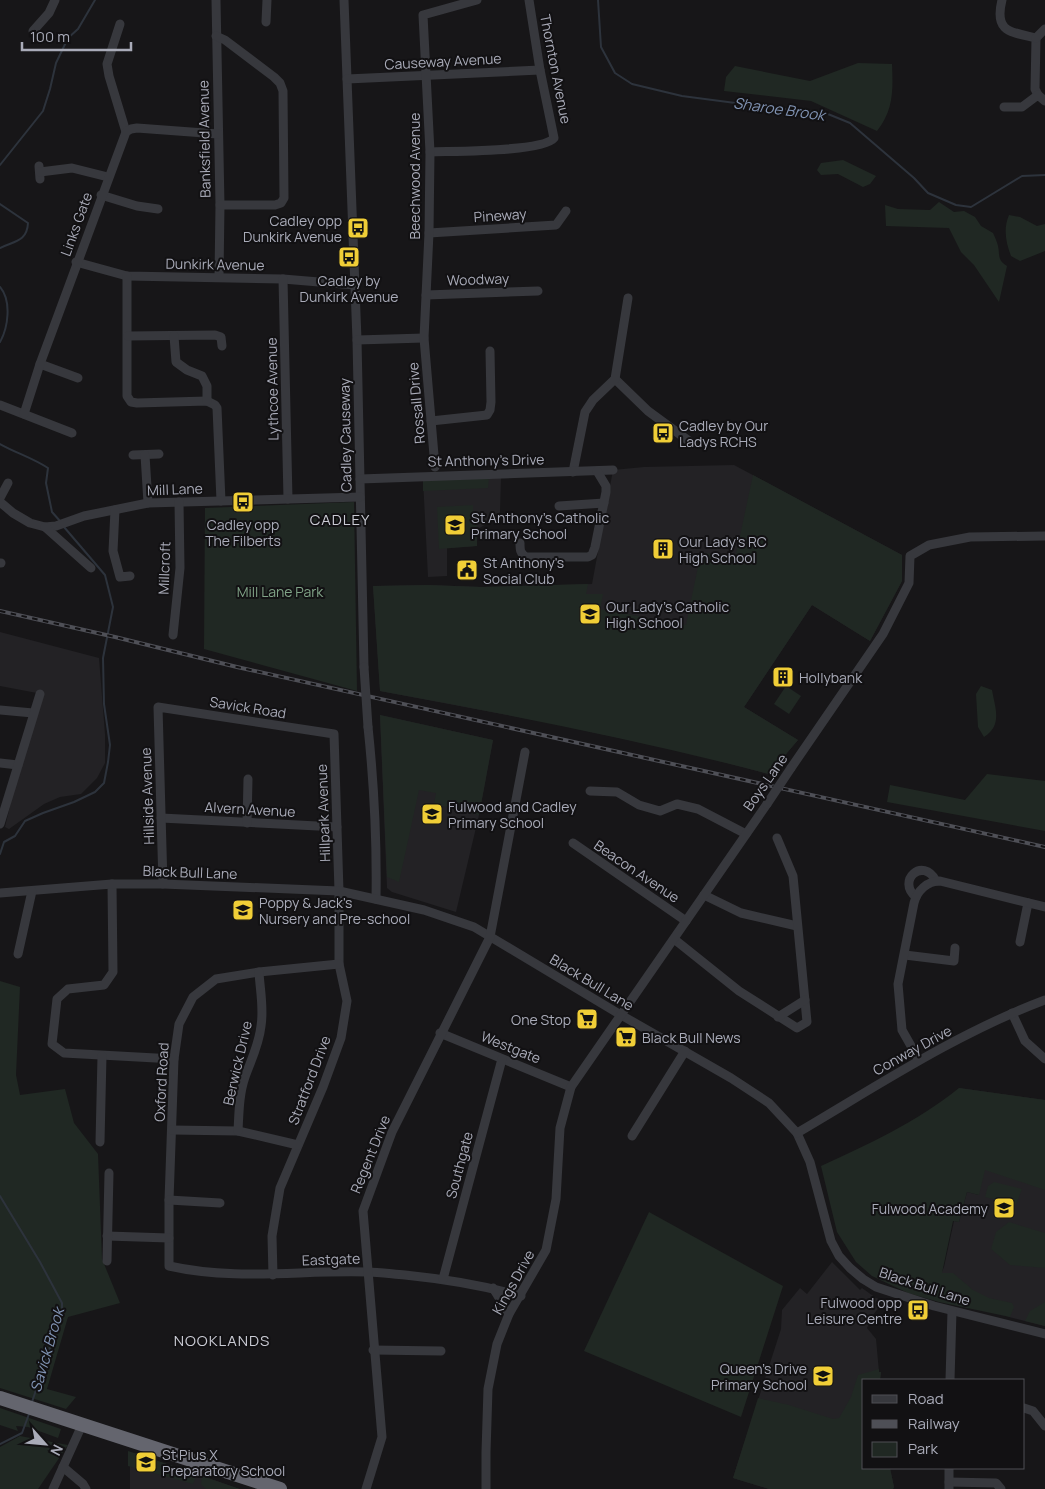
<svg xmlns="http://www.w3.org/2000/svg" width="1045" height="1489" font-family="Manrope,sans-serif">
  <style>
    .built { fill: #232225 }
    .green { fill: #202823 }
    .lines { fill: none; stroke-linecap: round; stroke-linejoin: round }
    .stream { stroke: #2d333c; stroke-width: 2 }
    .minor { stroke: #37383d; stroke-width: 9 }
    .highway { stroke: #64656e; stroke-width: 14 }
    .rail-casing { stroke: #4e4f56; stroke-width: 4 }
    .rail { stroke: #121113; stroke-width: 2; stroke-dasharray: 5.5; stroke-linecap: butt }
    .minor-bridge { stroke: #37383d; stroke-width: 9 }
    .labels { text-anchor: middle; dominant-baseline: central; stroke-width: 4; stroke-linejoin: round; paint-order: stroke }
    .street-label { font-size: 14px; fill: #a9abb8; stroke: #121113 }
    .poi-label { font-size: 14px; fill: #a9abb8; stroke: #121113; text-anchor: start }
    .park-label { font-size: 14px; fill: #80a387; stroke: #121113 }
    .water-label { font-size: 15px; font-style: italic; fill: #8093b3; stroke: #121113 }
    .neighbourhood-label { font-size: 15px; letter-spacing: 1px; fill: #cacbd4; stroke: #121113 }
  </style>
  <rect width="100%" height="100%" fill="#171618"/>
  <g class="built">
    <polygon points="734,465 902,555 902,581 870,641 812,605 744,707 798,740 769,774 689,753 550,723 380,691 373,586 428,585 482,587 592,584 613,470 644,467"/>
    <polygon points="501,478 500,512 493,520 476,530 477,546 447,548 447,576 428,577 423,479"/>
    <polygon points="0,632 99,658 105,734 105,763 97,778 81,794 60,797 44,804 9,829 5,827 37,693 0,686"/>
    <polygon points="380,715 493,740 479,815 456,912 392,892 387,888"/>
    <polygon points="959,1088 1045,1100 1045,1326 1009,1317 937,1283 944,1267 954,1221 959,1222 967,1192 979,1195"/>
    <polygon points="832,1262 860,1290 862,1288 876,1298 884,1301 873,1315 867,1328 876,1339 879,1372 881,1372 880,1380 864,1380 864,1468 890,1468 894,1487 893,1489 769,1489 733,1478 781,1329 782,1310 800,1288 807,1294"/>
    <polygon points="130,1452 194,1473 239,1489 130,1489"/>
  </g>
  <g class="green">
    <path d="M 858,63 L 892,64 C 893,89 894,110 877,131 L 811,101 L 724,91 L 726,77 L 735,66 L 810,81 Z"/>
    <polygon points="843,160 876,176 870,184 863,187 838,174 821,175 817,170 821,163"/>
    <path d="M 939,202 L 954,212 L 964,211 L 975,217 L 981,226 L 993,233 C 995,237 997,242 998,246 C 1000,255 997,260 1007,266 L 999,302 L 974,265 L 961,252 L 949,228 L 886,226 L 885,205 L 898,209 L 930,210 Z"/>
    <path d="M 1009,215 L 1020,217 L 1037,226 L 1045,224 L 1045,251 L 1020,261 L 1011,256 C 1006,243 1003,229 1009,215 Z"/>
    <path d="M 753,475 L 902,555 L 902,581 L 870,641 L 812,605 L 744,707 L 798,740 L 769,774 C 640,740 511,715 380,691 L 373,586 L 428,585 L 482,587 L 588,584 L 586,594 L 603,594 L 600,609 L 686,625 L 701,552 L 735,559 Z"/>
    <polygon points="489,478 488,488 423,491 423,479"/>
    <polygon points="354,502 357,691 204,649 205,508"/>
    <polygon points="473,505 473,513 477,513 477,546 439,549 437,507"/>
    <polygon points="786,686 801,696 789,714 774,704"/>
    <path d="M 981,686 L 992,690 C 995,708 1003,725 984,737 L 978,727 L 976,694 Z"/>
    <polygon points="380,715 493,740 479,815 434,804 436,793 419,790 399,882 387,877"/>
    <polygon points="987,774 1045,781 1045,831 887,802 890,785 965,800"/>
    <polygon points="0,981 20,987 16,1075 20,1095 65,1089 74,1123 98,1154 102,1259 120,1303 68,1317 47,1389 76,1397 66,1409 0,1388"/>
    <path d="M 959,1088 L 1045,1100 L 1045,1190 L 985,1170 L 979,1195 L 967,1192 L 959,1222 L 953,1221 L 942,1273 L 953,1273 L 973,1290 L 989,1298 L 1012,1303 L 1014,1307 L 1010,1317 L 939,1302 L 908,1293 L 872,1276 L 856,1262 L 837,1232 L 821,1166 C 871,1143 915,1123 959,1088 Z"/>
    <polygon points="994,1182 1022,1189 1016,1205 985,1197 988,1186"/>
    <polygon points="649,1212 783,1286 741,1417 584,1351"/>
    <polygon points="1009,1222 1045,1233 1045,1268 1010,1265 991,1249 996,1232"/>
    <polygon points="1045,1302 1045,1326 1025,1321 1030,1311"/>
    <polygon points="879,1369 879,1372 881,1372 880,1380 864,1380 864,1468 890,1468 894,1487 893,1489 769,1489 733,1478 758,1398 789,1405 833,1419 839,1418 851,1397 858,1375"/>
    <polygon points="0,1408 61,1429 58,1438 28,1427 16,1426 18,1431 0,1425"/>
    <polygon points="20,1436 68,1445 38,1489 0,1489 0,1447"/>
    <polygon points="128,1451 197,1474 193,1484 128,1466"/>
    <polygon points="202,1476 240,1489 206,1489 201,1484"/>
  </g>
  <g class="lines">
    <g class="stream">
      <polyline points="598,0 601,47 615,73 632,84 682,96 782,109 823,112 850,123 914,178 928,193 956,205 971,207 1022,176 1045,175"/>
      <polyline points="0,165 43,111 50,89 56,63 68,38 78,29 95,0"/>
      <path d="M 0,204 L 28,223 C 27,242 14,241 0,248"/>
      <path d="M 0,287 C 12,301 8,328 0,342"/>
      <path d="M 0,444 C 16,453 33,458 48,468 L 46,483 L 52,512 L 60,521"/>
      <polyline points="0,854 4,842 15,836 25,821 43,813 74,802 95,792 104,783 108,762 110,745 104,704 103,658 113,607 105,575 64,527"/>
      <polyline points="0,1196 40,1262 62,1303 62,1312 32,1402"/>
      <polyline points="0,1444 22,1433 29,1414"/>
    </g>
    <g class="minor">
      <polyline points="216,0 220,205 219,277"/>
      <polyline points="344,0 357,340 364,667"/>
      <path d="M 1002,0 C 994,32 1010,32 1036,38 L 1035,89 L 1038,95"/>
      <polyline points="266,22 267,0"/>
      <polyline points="120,24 107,64 109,76 126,132"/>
      <polyline points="33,31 49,13 55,0"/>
      <polyline points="216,36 225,40 274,77 280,83 283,91 284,198 281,203 275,205 220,205"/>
      <polyline points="1036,38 1045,29"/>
      <polyline points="347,79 540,70"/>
      <polyline points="1004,107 1022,107 1038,95 1045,101"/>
      <path d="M 430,152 C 452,151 543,152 554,138 L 540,70 L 529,0"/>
      <polyline points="39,166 40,179"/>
      <polyline points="40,172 72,168 108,177"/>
      <polyline points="101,195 137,206 158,209"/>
      <polyline points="429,233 556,225 566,211"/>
      <polyline points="76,262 127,276 283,279 355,285"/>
      <polyline points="127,276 127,396 131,402 137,403 207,401 215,405 217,408 221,501"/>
      <polyline points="283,279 288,499"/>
      <polyline points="426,295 538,291"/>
      <polyline points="128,336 215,335 221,337 222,346"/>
      <polyline points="174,336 176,362 187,370 202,376 207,386 207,401"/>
      <polyline points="357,340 424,338"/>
      <polyline points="40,364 78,378"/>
      <polyline points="615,379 648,411 693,444"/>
      <polyline points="0,405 72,433"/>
      <polyline points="24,414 40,364 126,132 131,129 137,128 218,134"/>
      <polyline points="431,421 487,415 490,410 491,402 490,351"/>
      <polyline points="133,455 159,454"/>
      <polyline points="145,455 148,503"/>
      <polyline points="435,467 424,338 429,233 430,152 423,15 477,0"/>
      <polyline points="573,472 585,412 593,400 615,379 628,298"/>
      <polyline points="360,479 613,470"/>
      <polyline points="0,498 8,483"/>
      <polyline points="0,502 13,513 30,523 45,527 56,526 84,516 148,503 360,497"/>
      <polyline points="559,506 604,503"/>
      <polyline points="115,510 113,551 120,577 130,576"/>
      <polyline points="45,527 91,568"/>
      <path d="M 520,543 C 520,550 520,553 526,557 L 588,557 L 592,555 L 595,547 L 606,492 L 606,486 L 597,471"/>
      <polyline points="0,563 1,563"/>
      <polyline points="173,635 180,568 179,502"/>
      <polyline points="0,710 33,713"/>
      <path d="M 368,727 C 374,784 377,841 376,899"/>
      <polyline points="0,763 18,765"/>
      <polyline points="791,768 883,634 909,583 910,556 929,545 970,537 1045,536"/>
      <polyline points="590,791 617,792 639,805 660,811 677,804 698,809 746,834"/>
      <polyline points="161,818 337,827"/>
      <polyline points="247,823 248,779"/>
      <polyline points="0,824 40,694"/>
      <polyline points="573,843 686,921"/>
      <polyline points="112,884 113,972 104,985 68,989 57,999 52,1044 64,1053 174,1059"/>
      <polyline points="163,884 158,707 334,734 339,891 339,964 347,1001 341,1038 323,1087 280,1188 272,1236 273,1275"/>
      <polyline points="0,893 112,884 163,884 339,891 424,910 474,927 621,1015 731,1078 769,1103 797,1133 810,1162 831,1241 839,1256 850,1268 863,1279 876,1287 934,1306 1045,1334"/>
      <polyline points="704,895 741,913 797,926"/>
      <path d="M 916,897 C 896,881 923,856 936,881"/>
      <polyline points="674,939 739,991 797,1028 807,1022 793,876 777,838"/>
      <polyline points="1020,942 1028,903"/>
      <polyline points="18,954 32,891"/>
      <polyline points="905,955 954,961 955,948"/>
      <path d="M 339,964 L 259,972 L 216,979 L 193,997 L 179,1024 L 174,1059 L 169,1200 L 169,1266 C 236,1281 299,1270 367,1272 C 379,1272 392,1274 405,1275 C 444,1279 482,1285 521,1296"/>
      <polyline points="1012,1013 1025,1041 1045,1059"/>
      <polyline points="778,1017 805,1000"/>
      <polyline points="440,1033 571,1087"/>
      <path d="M 919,1060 L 902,1030 L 898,984 L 914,903 C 917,891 927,881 940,881 L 1045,907"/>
      <polyline points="172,1130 238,1131 298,1145"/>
      <path d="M 238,1131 C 239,1113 239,1094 245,1077 C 251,1060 259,1045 261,1026 C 264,1008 260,990 259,972"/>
      <path d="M 797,1133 C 877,1086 957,1033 1045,1000"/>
      <polyline points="632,1136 685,1051"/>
      <polyline points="100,1142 102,1056"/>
      <polyline points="169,1200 220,1203"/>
      <polyline points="107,1236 169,1238"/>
      <polyline points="107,1261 109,1173"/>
      <polyline points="443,1279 502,1059"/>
      <polyline points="493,1288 509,1314"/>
      <polyline points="373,1350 441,1351"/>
      <polyline points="950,1380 952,1311"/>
      <polyline points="1024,1408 1033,1411 1045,1426"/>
      <polyline points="63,1467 83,1484 86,1489"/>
      <polyline points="949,1482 996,1483 1001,1489"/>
      <polyline points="53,1489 82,1425"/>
      <polyline points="366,1489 382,1437 363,1211 392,1132 490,937 525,752"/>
      <polyline points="486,1489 486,1452 488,1389 497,1344 509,1314 546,1250 556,1199 560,1128 571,1087 767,804"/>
      <polyline points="949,1489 949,1468"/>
    </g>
    <polyline class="highway" points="0,1398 280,1489"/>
    <g class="rail-casing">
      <polyline id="rail" points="0,611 115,637 237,667 1045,847"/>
    </g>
    <use href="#rail" class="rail"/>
    <g class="minor-bridge">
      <polyline points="364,667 368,727"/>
      <polyline points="767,804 791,768"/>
    </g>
  </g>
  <defs>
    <g id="bus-square" transform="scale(1.125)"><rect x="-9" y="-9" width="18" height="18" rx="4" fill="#f0ce37" stroke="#121113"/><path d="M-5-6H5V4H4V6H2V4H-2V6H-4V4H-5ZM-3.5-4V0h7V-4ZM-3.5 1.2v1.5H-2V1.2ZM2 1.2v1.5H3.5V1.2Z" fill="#111"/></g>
    <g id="school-square" transform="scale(1.125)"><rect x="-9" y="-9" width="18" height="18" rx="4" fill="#f0ce37" stroke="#121113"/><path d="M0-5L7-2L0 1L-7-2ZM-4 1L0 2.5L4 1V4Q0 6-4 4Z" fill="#111"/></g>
    <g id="building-square" transform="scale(1.125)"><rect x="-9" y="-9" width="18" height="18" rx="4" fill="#f0ce37" stroke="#121113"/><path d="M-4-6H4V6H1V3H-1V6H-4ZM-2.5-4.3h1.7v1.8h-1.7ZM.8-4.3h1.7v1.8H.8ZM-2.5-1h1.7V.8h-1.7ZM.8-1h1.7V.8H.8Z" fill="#111"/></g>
    <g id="civic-square" transform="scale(1.125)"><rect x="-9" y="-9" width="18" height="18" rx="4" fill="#f0ce37" stroke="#121113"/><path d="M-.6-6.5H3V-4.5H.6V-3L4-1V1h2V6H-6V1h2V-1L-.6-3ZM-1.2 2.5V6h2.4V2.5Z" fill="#111"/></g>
    <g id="supermarket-square" transform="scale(1.125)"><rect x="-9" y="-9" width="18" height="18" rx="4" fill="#f0ce37" stroke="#121113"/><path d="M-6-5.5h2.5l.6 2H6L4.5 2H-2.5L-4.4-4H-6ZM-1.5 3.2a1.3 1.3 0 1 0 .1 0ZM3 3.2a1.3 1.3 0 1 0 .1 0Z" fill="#111"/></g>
  </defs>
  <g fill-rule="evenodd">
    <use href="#bus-square" x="358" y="228"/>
    <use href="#bus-square" x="349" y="257"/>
    <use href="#bus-square" x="663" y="433"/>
    <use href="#bus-square" x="243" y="502"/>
    <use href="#school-square" x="455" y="525"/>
    <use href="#building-square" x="663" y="549"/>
    <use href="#civic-square" x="467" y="570"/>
    <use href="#school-square" x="590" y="614"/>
    <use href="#building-square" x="783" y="677"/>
    <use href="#school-square" x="432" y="814"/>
    <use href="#school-square" x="243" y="910"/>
    <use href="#supermarket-square" x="587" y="1019"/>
    <use href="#supermarket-square" x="626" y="1037"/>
    <use href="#school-square" x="1004" y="1208"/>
    <use href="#bus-square" x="918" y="1310"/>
    <use href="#school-square" x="823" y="1376"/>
    <use href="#school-square" x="146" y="1462"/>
  </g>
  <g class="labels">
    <g class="street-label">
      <text transform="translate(443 61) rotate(-3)">Causeway Avenue</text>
      <text transform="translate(556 69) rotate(79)">Thornton Avenue</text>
      <text transform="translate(204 139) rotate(-91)">Banksfield Avenue</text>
      <text transform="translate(414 176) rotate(-90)">Beechwood Avenue</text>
      <text transform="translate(500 215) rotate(-4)">Pineway</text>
      <text transform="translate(76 224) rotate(-70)">Links Gate</text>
      <text transform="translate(215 264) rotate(1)">Dunkirk Avenue</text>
      <text transform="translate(478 279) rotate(-2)">Woodway</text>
      <text transform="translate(272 389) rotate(-91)">Lythcoe Avenue</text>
      <text transform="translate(416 403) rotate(-95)">Rossall Drive</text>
      <text transform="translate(345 435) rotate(-91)">Cadley Causeway</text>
      <text transform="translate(486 460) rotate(-1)">St Anthony's Drive</text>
      <text transform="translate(175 489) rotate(-2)">Mill Lane</text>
      <text transform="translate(164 568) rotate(-88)">Millcroft</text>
      <text transform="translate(248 707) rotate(9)">Savick Road</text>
      <text transform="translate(765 782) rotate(-55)">Boys Lane</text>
      <text transform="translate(147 796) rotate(-92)">Hillside Avenue</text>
      <text transform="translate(250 809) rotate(3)">Alvern Avenue</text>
      <text transform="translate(323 813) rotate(-92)">Hillpark Avenue</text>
      <text transform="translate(637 871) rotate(34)">Beacon Avenue</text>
      <text transform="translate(190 872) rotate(2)">Black Bull Lane</text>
      <text transform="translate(592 982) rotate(31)">Black Bull Lane</text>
      <text transform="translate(511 1047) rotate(22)">Westgate</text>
      <text transform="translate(912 1050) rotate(-29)">Conway Drive</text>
      <text transform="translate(237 1063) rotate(-77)">Berwick Drive</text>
      <text transform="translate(309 1080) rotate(-69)">Stratford Drive</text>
      <text transform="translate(161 1082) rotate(-87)">Oxford Road</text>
      <text transform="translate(370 1154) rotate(-68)">Regent Drive</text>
      <text transform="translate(459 1165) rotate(-75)">Southgate</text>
      <text transform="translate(331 1259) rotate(-2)">Eastgate</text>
      <text transform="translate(513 1282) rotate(-61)">Kings Drive</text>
      <text transform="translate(925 1286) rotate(18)">Black Bull Lane</text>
    </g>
    <g class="poi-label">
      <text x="342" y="220" text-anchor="end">Cadley opp<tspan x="342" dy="16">Dunkirk Avenue</tspan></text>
      <text x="349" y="280" text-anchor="middle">Cadley by<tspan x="349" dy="16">Dunkirk Avenue</tspan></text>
      <text x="679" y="425">Cadley by Our<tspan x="679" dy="16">Ladys RCHS</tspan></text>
      <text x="471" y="517">St Anthony's Catholic<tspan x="471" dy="16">Primary School</tspan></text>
      <text x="243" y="524" text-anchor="middle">Cadley opp<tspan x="243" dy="16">The Filberts</tspan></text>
      <text x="679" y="541">Our Lady's RC<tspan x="679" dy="16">High School</tspan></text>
      <text x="483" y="562">St Anthony's<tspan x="483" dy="16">Social Club</tspan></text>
      <text x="606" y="606">Our Lady's Catholic<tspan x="606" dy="16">High School</tspan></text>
      <text x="799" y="677">Hollybank</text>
      <text x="448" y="806">Fulwood and Cadley<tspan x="448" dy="16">Primary School</tspan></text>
      <text x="259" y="902">Poppy &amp; Jack's<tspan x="259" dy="16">Nursery and Pre-school</tspan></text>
      <text x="571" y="1019" text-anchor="end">One Stop</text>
      <text x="642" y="1037">Black Bull News</text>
      <text x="988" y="1208" text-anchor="end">Fulwood Academy</text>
      <text x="902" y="1302" text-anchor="end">Fulwood opp<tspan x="902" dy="16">Leisure Centre</tspan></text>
      <text x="807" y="1368" text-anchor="end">Queen's Drive<tspan x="807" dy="16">Primary School</tspan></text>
      <text x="162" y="1454">St Pius X<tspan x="162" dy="16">Preparatory School</tspan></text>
    </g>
    <g class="park-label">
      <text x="280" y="591">Mill Lane Park</text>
    </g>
    <g class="water-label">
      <text transform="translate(779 109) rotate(8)">Sharoe Brook</text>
      <text transform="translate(47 1350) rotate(-74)">Savick Brook</text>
    </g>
    <g class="neighbourhood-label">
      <text x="340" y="519">CADLEY</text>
      <text x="222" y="1340">NOOKLANDS</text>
    </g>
  </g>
  <rect x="862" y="1379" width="162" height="90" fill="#121113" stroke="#4e4f55"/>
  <rect x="872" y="1395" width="25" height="8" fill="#37383d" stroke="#4e4f55"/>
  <text x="908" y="1404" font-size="15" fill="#a9abb8">Road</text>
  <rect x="872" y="1420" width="25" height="8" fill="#4e4f56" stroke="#4e4f55"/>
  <text x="908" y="1429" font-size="15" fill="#a9abb8">Railway</text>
  <rect x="872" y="1442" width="25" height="15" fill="#202823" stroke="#4e4f55"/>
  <text x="908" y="1454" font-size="15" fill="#a9abb8">Park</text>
  <g transform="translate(45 1444) rotate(117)" stroke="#121113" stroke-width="4" paint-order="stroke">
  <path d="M0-4L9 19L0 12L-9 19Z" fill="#a9abb8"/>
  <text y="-8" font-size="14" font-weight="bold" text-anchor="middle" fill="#a9abb8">N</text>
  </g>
  <path d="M22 42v8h109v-8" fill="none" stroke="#a9abb8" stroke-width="2.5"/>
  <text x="30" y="42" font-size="15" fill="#a9abb8" stroke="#121113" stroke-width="4" paint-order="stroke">100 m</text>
</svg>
